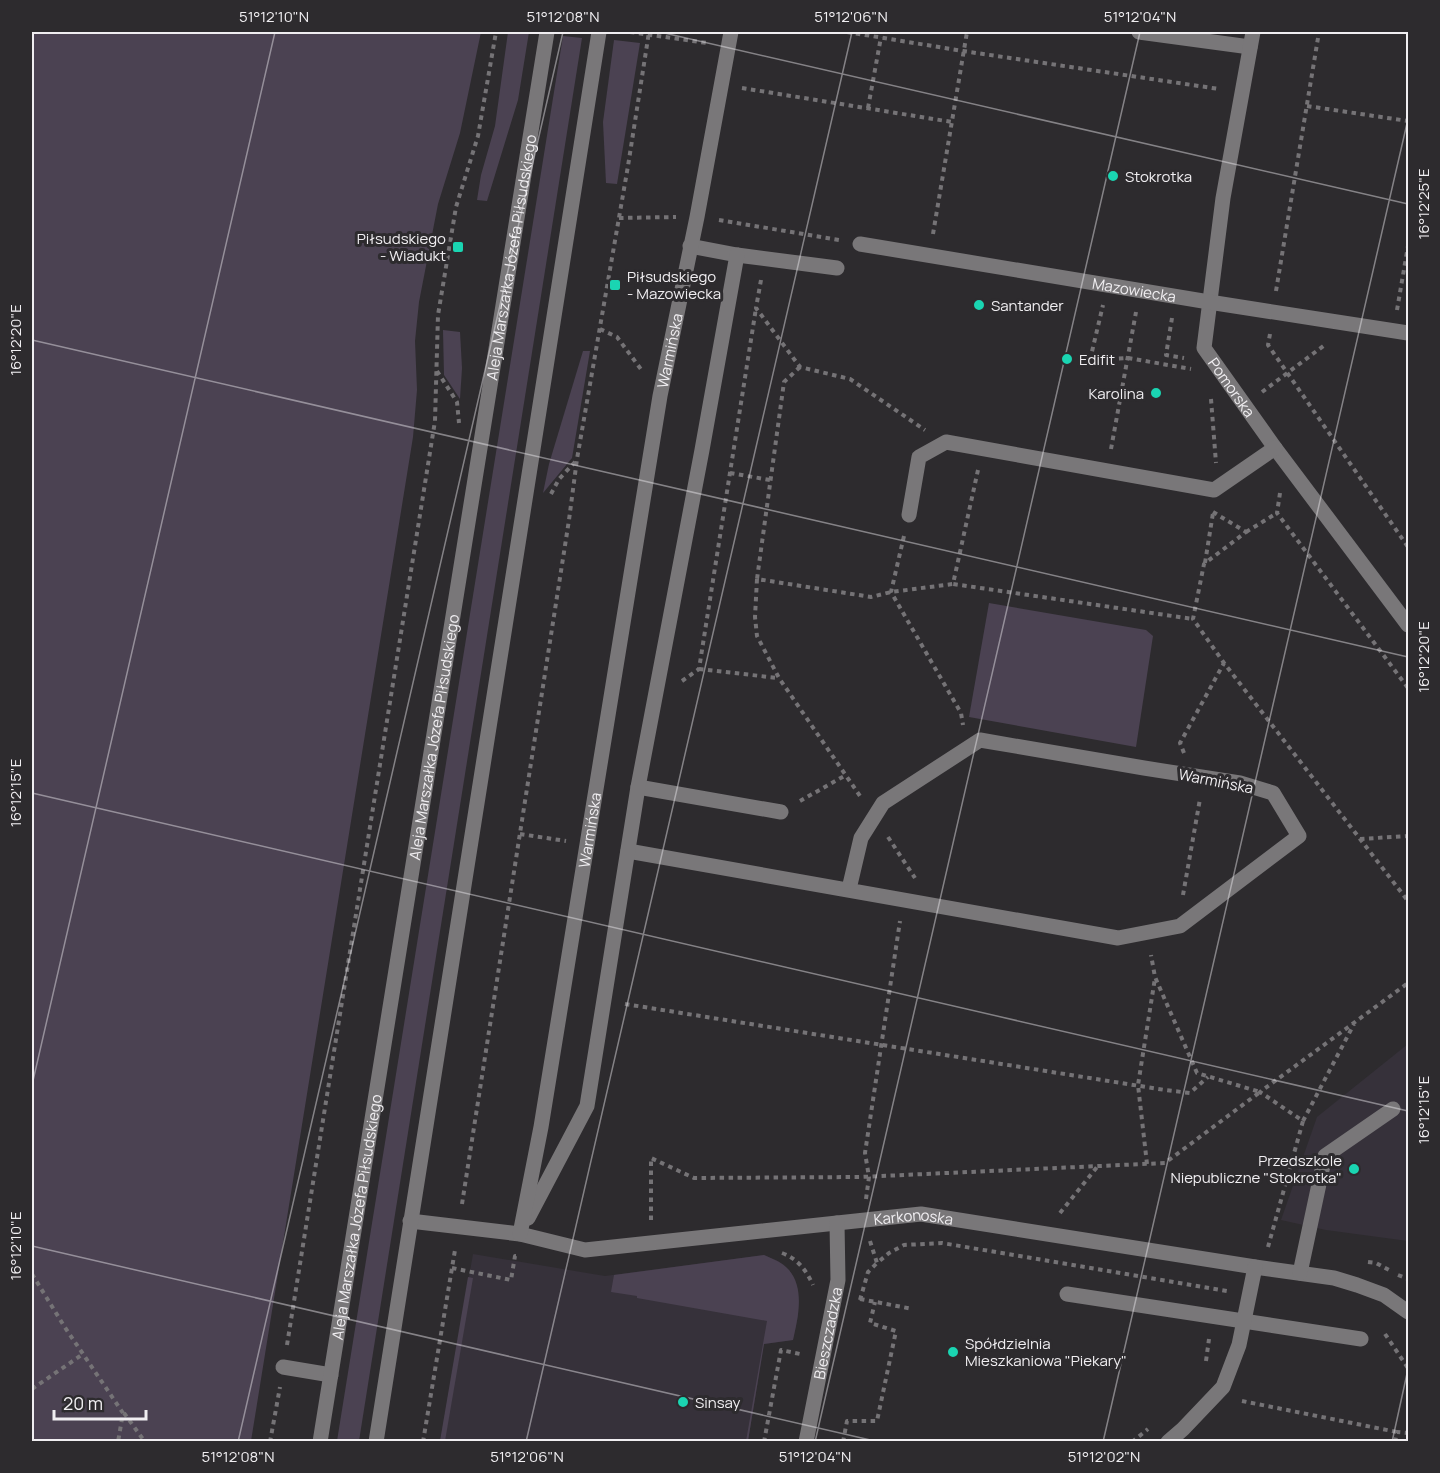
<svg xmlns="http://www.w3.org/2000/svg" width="1440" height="1473" font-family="Manrope,sans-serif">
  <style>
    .built { fill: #36313a }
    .green { fill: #4b4252 }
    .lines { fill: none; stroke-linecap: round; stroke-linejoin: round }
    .path { stroke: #757376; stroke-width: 4; stroke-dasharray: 4.5 4.5; stroke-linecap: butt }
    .minor { stroke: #797779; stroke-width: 15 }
    .ticks { fill: none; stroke: #f0eef1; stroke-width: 1.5; stroke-opacity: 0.45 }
    .poi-dot { fill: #1ad5b2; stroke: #2d2b2e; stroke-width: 2 }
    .labels { text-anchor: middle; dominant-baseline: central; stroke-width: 6; stroke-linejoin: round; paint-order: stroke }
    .poi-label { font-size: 15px; fill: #f0eef1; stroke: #2d2b2e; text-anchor: start }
    .street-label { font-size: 15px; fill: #f0eef1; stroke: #2d2b2e }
    .neatline { fill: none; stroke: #f0eef1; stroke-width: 2 }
    .ticks-label { font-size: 15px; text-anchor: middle; fill: #f0eef1 }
  </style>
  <rect width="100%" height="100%" fill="#2d2b2e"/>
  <g class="built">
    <polygon points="1408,1044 1408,1241 1326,1230 1281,1220 1317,1117"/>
    <polygon points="473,1254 605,1276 764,1255 778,1261 789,1270 794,1278 798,1290 798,1316 793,1340 764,1344 748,1441 440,1442"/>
  </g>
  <g class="green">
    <polygon points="32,32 481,32 460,133 438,204 419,302 415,341 417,390 413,437 251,1441 32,1441"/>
    <polygon points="508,32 529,32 518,100 487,201 477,200 481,175 495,126"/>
    <polygon points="563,36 582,38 359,1441 337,1441"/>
    <polygon points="614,40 640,43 617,184 606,183 603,122"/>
    <polygon points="443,330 460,332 462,368 460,399 444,375"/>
    <polygon points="583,351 590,351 572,458 543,493 549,464"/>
    <polygon points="989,603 1146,630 1153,636 1136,747 969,717"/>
    <path d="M 764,1255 C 773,1259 782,1262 789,1270 C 805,1289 798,1318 793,1340 L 764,1344 L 748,1441 L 746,1441 L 767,1321 L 637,1298 L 637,1296 L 611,1292 L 614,1275 Z"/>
    <polygon points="468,1277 473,1278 445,1441 440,1441"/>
  </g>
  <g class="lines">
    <g class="path">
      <polyline points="630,32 707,43"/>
      <polyline points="847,32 963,51 1219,89"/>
      <polyline points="742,88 952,122"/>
      <polyline points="1307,106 1408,121"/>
      <polyline points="868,108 881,37"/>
      <polyline points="619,218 676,217"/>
      <polyline points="719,220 839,240"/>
      <polyline points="933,234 967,32"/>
      <polyline points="761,280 756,308 800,367 850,379 925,430"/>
      <polyline points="1276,291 1319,32"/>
      <polyline points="1397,310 1408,246"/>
      <polyline points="1172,318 1166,355 1184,358"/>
      <polyline points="600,329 617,337 643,372"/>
      <polyline points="1270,334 1268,345 1408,547"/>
      <polyline points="1090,360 1103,305"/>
      <polyline points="1083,361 1128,358 1191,369"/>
      <polyline points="800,367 784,382 757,579 871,597 891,592 953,584"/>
      <polyline points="437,371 457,402 459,423"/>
      <polyline points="1262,392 1326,344"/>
      <polyline points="1211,399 1216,463"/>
      <polyline points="1111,449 1136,312"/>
      <polyline points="978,470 953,584 1193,619"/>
      <polyline points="730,473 770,480"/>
      <polyline points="1280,493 1277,513 1408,688"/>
      <polyline points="551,494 559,479 577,460"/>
      <polyline points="1213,512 1246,532 1204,564 1193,619 1224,663 1408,901"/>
      <polyline points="1246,532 1277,513"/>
      <polyline points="904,536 891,592 961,713 963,725"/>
      <polyline points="1205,563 1213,513"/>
      <polyline points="757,579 755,617 757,636 779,678 860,796"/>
      <polyline points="699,669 778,678"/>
      <polyline points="682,681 699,669 756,308"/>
      <polyline points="1184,753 1180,743 1224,663"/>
      <polyline points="800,801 846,775"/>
      <polyline points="520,834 566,841"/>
      <polyline points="888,837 915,878"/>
      <polyline points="1360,839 1408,836"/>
      <polyline points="1183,895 1200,799"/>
      <polyline points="625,1004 1165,1090 1190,1093 1208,1077"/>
      <polyline points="1303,1121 1354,1024"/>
      <polyline points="1147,1164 1138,1085 1155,978"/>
      <polyline points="866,1199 869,1177 865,1153 900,921"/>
      <polyline points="462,1204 569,520 577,459 628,166 649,32"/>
      <polyline points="1060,1213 1097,1167"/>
      <polyline points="651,1220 651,1158 694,1178 860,1177 1165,1163 1260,1092 1197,1073 1155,977 1151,955"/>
      <polyline points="870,1241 877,1263 889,1253 904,1245 942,1243 1227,1291"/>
      <polyline points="1268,1247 1303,1121 1260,1092 1408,983"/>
      <path d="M 782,1253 C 798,1259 806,1270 813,1285"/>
      <polyline points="1368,1262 1376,1263 1389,1270"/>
      <polyline points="452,1268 511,1280 515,1256 517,1256"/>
      <polyline points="32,1274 64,1326 123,1413 118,1442"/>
      <polyline points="1398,1275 1408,1279"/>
      <polyline points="860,1299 913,1309"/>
      <polyline points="860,1300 868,1272 877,1263"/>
      <polyline points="1385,1334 1408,1368"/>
      <polyline points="287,1345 435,421 438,315 456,207 478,136 496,32"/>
      <polyline points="1206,1361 1209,1339"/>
      <polyline points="32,1389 83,1354"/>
      <polyline points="1242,1401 1397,1432"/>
      <polyline points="124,1413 145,1442"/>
      <polyline points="270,1442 280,1387"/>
      <polyline points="423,1442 455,1250"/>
      <polyline points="764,1442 781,1350 800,1354"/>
      <polyline points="843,1442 847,1421 877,1421 896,1331 870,1323 875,1302"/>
      <polyline points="1132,1442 1148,1429"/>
      <polyline points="1395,1442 1397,1432 1408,1433"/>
    </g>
    <g class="minor">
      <polyline points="1139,32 1250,47"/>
      <path id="s1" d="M 1253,32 L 1223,198 L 1204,348 L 1275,448 L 1408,625"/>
      <path id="s2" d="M 860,244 L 1209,302 L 1408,333"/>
      <polyline points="690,246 737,255 837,268"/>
      <polyline points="909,515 919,457 946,442 1214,490 1275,448"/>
      <polyline points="638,787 781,812"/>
      <polyline points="628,851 1118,938 1180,926 1299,836 1273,793 1240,783 1144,768 980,740 883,803 861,838 849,889"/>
      <polyline points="528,1218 587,1106 638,787 702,450 737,255"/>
      <path id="s3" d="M 410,1221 L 520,1234 L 585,1250 L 921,1214 L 1255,1267 L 1334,1278 L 1357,1285 L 1384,1295 L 1408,1312"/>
      <path id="s4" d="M 520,1234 L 541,1127 L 660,396 L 697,217 L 731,32"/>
      <polyline points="1300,1273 1325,1156 1393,1109"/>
      <polyline points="1067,1294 1361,1339"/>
      <polyline points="283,1367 331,1375"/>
      <path id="s5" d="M 320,1442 L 547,32"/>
      <polyline points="376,1442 599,32"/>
      <path id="s6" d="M 806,1442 L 838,1280 L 837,1223"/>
      <polyline points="1168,1442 1183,1429 1223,1387 1239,1345 1255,1267"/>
    </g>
  </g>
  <path class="ticks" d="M 660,32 L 1408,204M 32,340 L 1408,657M 32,793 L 1408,1111M 32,1085 L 275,32M 32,1246 L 879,1442M 238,1442 L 563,32M 526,1442 L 852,32M 815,1442 L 1140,32M 1103,1442 L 1408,119M 1392,1442 L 1408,1369"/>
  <g class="poi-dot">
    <circle cx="1113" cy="176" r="6"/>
    <rect x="452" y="241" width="12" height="12" rx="3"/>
    <rect x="609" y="279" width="12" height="12" rx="3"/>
    <circle cx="979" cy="305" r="6"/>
    <circle cx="1067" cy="359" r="6"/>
    <circle cx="1156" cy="393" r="6"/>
    <circle cx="1354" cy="1169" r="6"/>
    <circle cx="953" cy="1352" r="6"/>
    <circle cx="683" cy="1402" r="6"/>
  </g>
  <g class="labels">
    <g class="poi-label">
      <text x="1125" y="176">Stokrotka</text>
      <text x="446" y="238" text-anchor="end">Piłsudskiego<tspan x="446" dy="17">- Wiadukt</tspan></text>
      <text x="627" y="276">Piłsudskiego<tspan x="627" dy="17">- Mazowiecka</tspan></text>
      <text x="991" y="305">Santander</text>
      <text x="1079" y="359">Edifit</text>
      <text x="1144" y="393" text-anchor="end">Karolina</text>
      <text x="1342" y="1160" text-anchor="end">Przedszkole<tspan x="1342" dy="17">Niepubliczne "Stokrotka"</tspan></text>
      <text x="965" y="1343">Spółdzielnia<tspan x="965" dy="17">Mieszkaniowa "Piekary"</tspan></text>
      <text x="695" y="1402">Sinsay</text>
    </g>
    <g class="street-label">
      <text stroke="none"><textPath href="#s5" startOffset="1200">Aleja Marszałka Józefa Piłsudskiego</textPath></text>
      <text stroke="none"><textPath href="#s2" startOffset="278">Mazowiecka</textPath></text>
      <text stroke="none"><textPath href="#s4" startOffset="896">Warmińska</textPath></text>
      <text stroke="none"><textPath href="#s1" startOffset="368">Pomorska</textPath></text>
      <text stroke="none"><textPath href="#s5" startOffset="714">Aleja Marszałka Józefa Piłsudskiego</textPath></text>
      <text transform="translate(1216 781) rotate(11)">Warmińska</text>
      <text stroke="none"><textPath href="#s4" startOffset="410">Warmińska</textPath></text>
      <text stroke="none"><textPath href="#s5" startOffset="228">Aleja Marszałka Józefa Piłsudskiego</textPath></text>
      <text stroke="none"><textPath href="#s3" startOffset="508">Karkonoska</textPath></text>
      <text stroke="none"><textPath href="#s6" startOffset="111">Bieszczadzka</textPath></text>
    </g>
  </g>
  <rect width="1440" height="1473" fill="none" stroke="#2d2b2e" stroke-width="66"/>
  <path d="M54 1410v9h92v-9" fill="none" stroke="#f0eef1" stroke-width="3"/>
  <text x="63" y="1410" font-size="18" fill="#f0eef1" stroke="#2d2b2e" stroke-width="4.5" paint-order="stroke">20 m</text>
  <rect x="33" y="33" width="1374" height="1407" class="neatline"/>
  <g class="ticks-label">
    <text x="274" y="22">51°12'10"N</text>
    <text x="563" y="22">51°12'08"N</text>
    <text x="851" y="22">51°12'06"N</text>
    <text x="1140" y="22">51°12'04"N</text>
    <text transform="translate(1424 204) rotate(-90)" y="5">16°12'25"E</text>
    <text transform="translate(16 340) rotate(-90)" y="5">16°12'20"E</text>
    <text transform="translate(1424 657) rotate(-90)" y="5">16°12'20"E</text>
    <text transform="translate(16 793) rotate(-90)" y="5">16°12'15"E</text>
    <text transform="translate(1424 1110) rotate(-90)" y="5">16°12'15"E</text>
    <text transform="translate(16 1246) rotate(-90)" y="5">16°12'10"E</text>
    <text x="238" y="1462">51°12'08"N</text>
    <text x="527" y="1462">51°12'06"N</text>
    <text x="815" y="1462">51°12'04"N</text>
    <text x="1104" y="1462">51°12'02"N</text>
  </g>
</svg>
